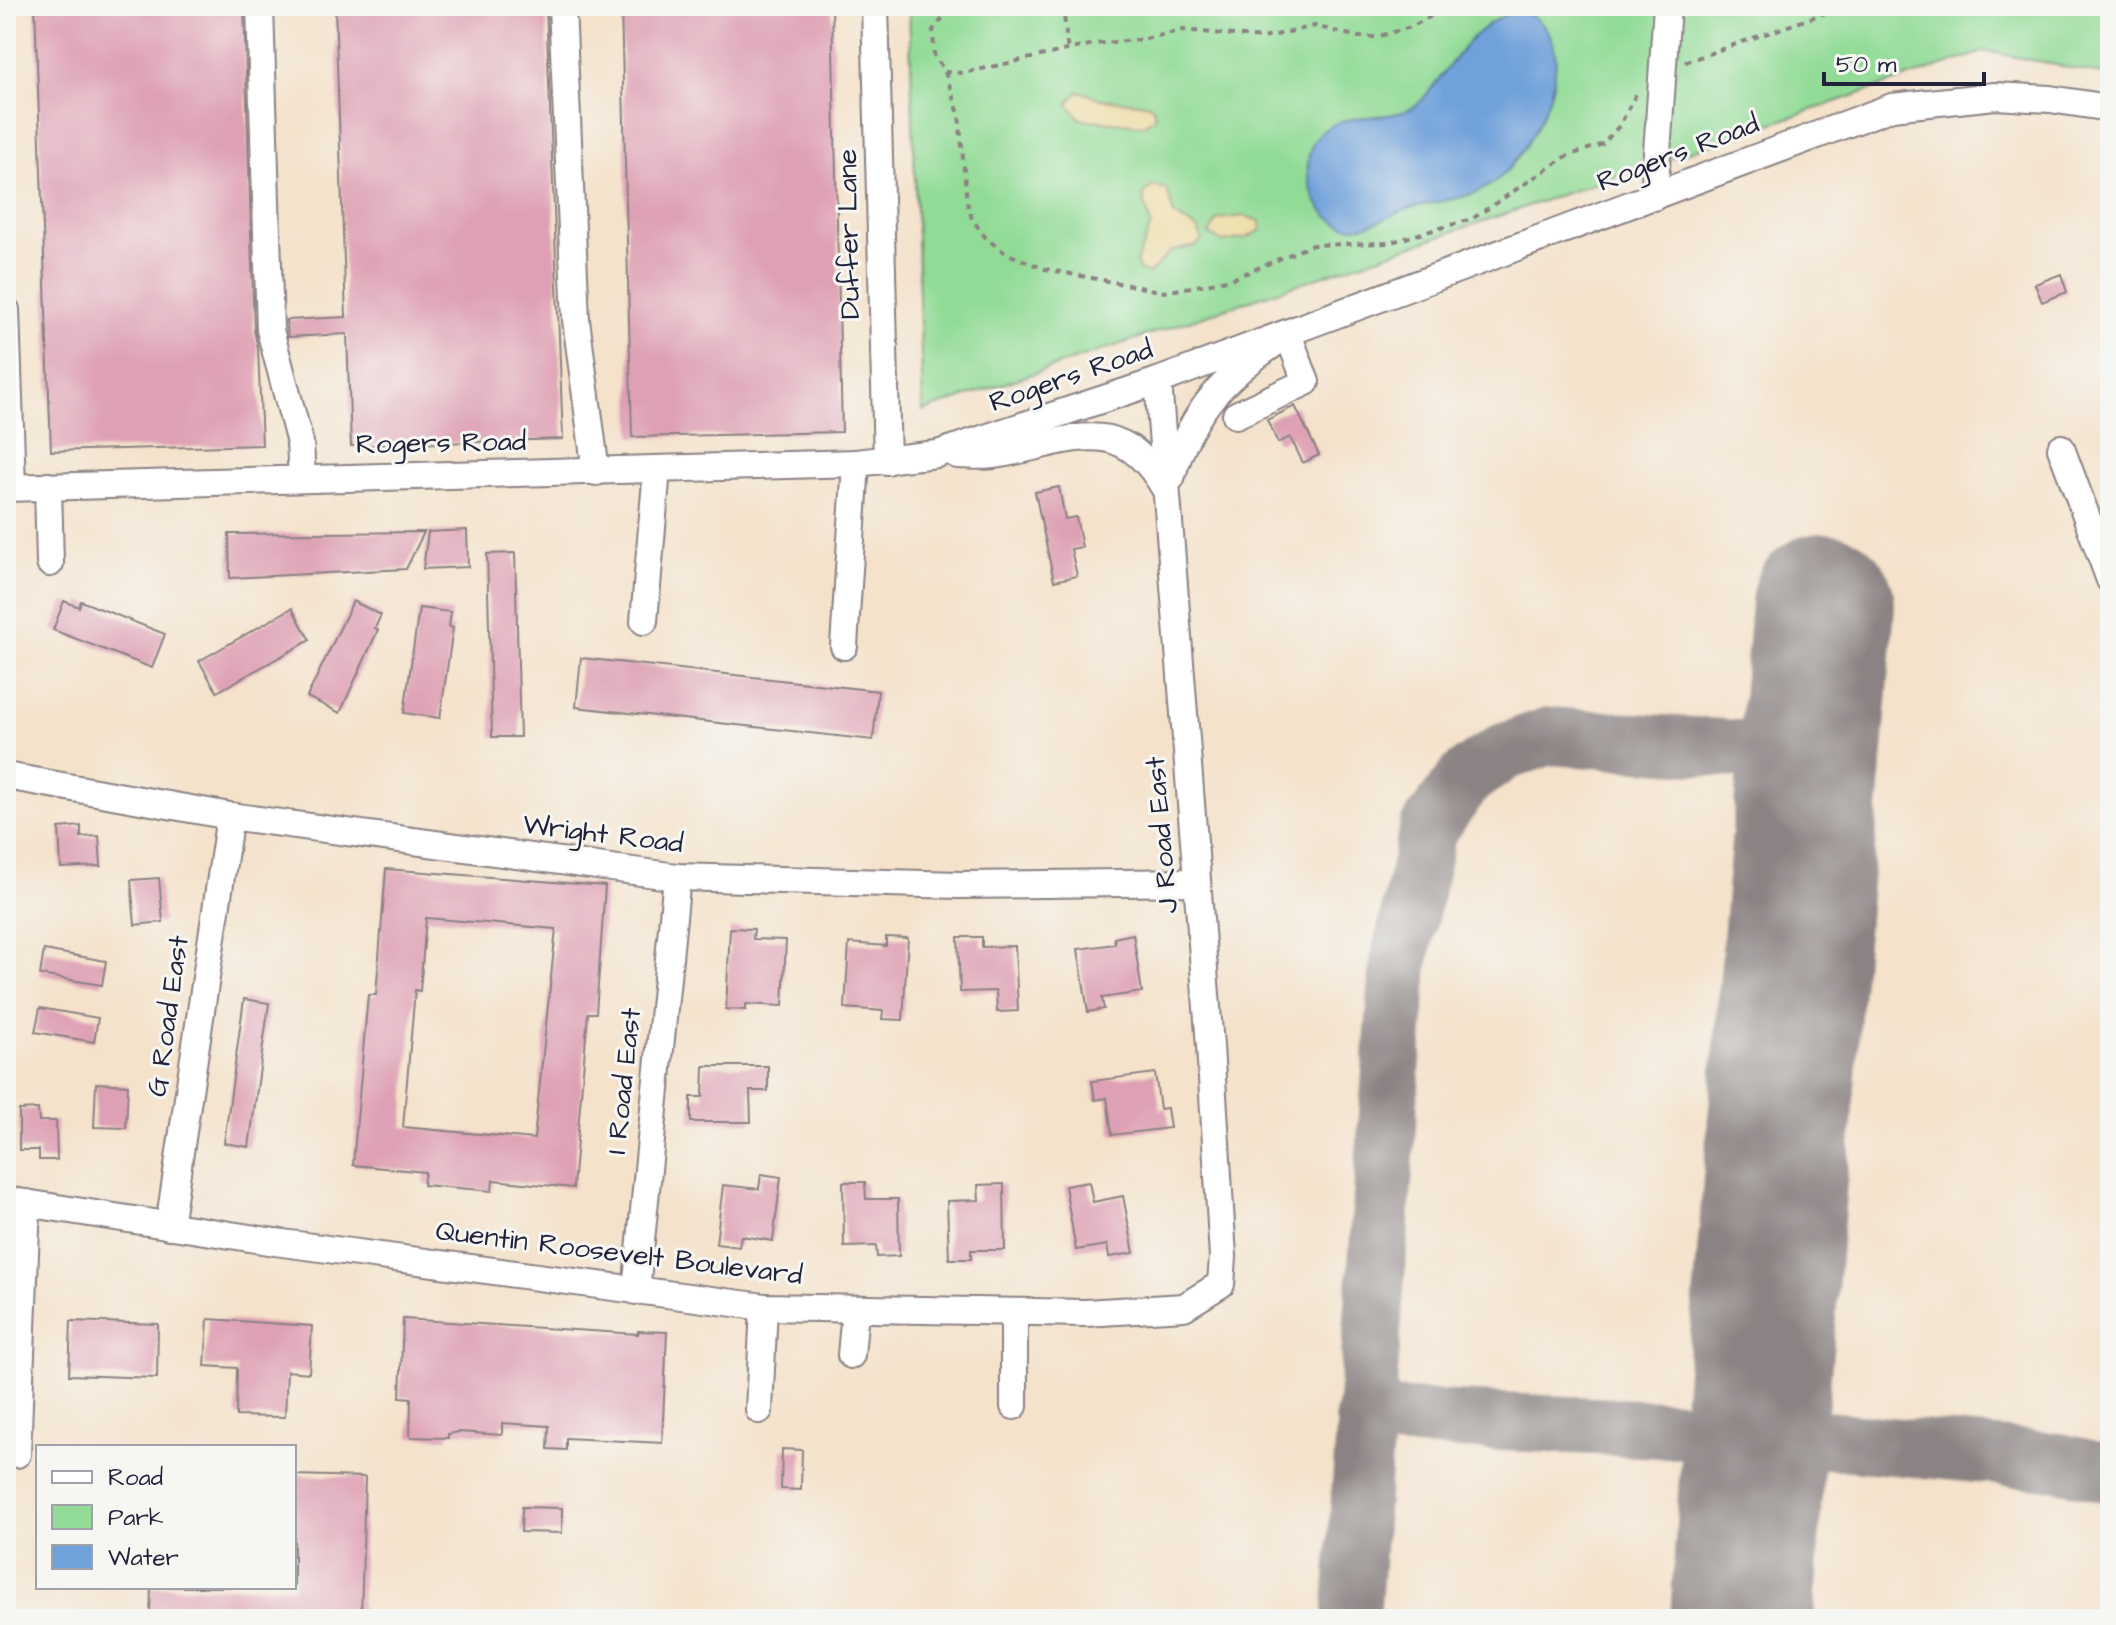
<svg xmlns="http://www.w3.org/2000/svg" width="2116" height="1625" font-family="'Architects Daughter',sans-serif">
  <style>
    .green { fill: #92db96; stroke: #5a7e68; stroke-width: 2 }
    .sand { fill: #eeda9e; stroke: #887e6c; stroke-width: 2 }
    .water { fill: #6fa1da; stroke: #48628a; stroke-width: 2 }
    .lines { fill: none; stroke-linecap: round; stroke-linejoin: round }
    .taxiway { stroke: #8b8283; stroke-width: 58 }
    .runway { stroke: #8b8283; stroke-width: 144 }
    .building { fill: #dea0b4; fill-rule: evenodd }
    .minor-casing { stroke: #8b8283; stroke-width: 30 }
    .path { stroke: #8b8283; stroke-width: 4; stroke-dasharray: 6 6; stroke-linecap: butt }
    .minor { stroke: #fff; stroke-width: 26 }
    .labels { text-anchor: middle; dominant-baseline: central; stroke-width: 6; stroke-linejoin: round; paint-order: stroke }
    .street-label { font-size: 28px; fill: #22223b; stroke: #f6f6f2 }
  </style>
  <rect width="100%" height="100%" fill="#f6f6f2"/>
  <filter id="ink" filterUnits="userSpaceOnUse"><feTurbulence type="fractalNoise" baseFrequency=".0125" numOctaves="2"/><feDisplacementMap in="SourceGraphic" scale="16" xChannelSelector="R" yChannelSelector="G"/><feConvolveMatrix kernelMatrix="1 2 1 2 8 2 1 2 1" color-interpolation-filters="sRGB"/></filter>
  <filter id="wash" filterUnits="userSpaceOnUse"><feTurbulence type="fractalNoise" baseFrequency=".006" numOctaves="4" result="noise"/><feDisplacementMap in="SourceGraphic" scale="32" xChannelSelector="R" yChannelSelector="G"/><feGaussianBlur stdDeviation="1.8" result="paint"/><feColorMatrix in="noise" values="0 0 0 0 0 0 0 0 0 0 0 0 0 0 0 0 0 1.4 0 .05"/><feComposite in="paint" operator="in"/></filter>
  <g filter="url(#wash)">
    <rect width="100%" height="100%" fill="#f4e2cb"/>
    <polygon class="green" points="909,6 2110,6 2110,76 1986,51 923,411"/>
    <g class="sand">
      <polygon points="1079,91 1102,99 1148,104 1153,107 1155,117 1143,125 1080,119 1068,103"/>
      <polygon points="1152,186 1167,189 1174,215 1198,229 1202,239 1196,246 1171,251 1149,274 1140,271 1136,263 1151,226 1143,196"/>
      <polygon points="1245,216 1260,221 1261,230 1246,238 1223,242 1209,234 1218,219"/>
    </g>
    <path class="water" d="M 1518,11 C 1596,32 1535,153 1492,184 C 1470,200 1437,200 1411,208 C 1394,213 1373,227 1354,227 C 1314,226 1295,166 1317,137 C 1339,109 1386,123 1414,107 C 1420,104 1426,95 1430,90 C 1457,59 1475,21 1518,11 Z"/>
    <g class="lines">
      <g class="taxiway">
        <polyline points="1364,1416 1754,1433 2060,1462 2110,1474"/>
        <polyline points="1351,1619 1399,963 1428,829 1467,777 1504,752 1549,736 1810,754"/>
      </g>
      <polyline class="runway" points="1742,1619 1754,1433 1823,605"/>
    </g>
    <g id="blocks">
      <g class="building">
        <polygon points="35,6 244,6 254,330 258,349 262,445 51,451"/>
        <polygon points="335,6 546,6 563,439 351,446 347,334 288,337 286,320 346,317"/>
        <polygon points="621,6 832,6 842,432 632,437"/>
        <polygon points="2061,274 2067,292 2042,302 2035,284"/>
        <polygon points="1295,406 1319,455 1303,463 1290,437 1278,443 1267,420"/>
        <polygon points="1059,487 1065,519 1076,517 1082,547 1071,549 1077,576 1054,581 1035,492"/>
        <polygon points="467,530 468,567 423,569 428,532"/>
        <polygon points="424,532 406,569 230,578 229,534"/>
        <polygon points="515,553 520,737 492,737 487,554"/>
        <polygon points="64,601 79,607 81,601 165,634 152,668 53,630"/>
        <polygon points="353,601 381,615 375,628 378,630 340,713 307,697"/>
        <polygon points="292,608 310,640 217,692 199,661"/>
        <polygon points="419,608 451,612 449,627 453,628 440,718 404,713"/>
        <polygon points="581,658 878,691 873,740 576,707"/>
        <polygon points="81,826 81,837 99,836 101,866 61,868 59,828"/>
        <path d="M 386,869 L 605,886 L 596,1013 L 588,1013 L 573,1188 L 493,1180 L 492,1191 L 423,1185 L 425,1172 L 353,1165 L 368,995 L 376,995 ZM 426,918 L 556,929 L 534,1139 L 403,1127 L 415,990 L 420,991 Z"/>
        <polygon points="159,878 163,922 135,925 131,880"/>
        <polygon points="730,928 754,929 753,939 786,940 783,1006 746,1004 746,1010 726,1009"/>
        <polygon points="1133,934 1142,992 1102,998 1104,1009 1088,1012 1078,949 1115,944 1114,938"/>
        <polygon points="886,937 908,938 903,1020 882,1019 883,1011 845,1008 849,943 886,946"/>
        <polygon points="958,937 982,937 982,947 1015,946 1018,1011 997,1012 996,991 960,992"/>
        <polygon points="44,950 106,961 102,985 40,975"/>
        <polygon points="244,999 269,1003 249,1147 224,1143"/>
        <polygon points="40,1008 98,1018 94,1042 35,1032"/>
        <polygon points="704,1066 768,1066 768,1091 750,1091 751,1122 691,1122 691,1097 703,1097"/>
        <polygon points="1155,1073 1160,1109 1167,1108 1170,1128 1112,1135 1107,1098 1095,1100 1092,1081"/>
        <polygon points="96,1083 128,1085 126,1128 94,1127"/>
        <polygon points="38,1109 39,1121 56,1121 57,1160 39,1160 39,1150 19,1150 19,1110"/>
        <polygon points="761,1174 781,1177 773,1241 741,1236 739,1247 716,1244 723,1185 759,1189"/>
        <polygon points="843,1182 865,1182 866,1199 898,1199 899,1256 877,1257 876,1246 844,1247"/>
        <polygon points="1089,1182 1093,1202 1123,1196 1134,1253 1109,1257 1107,1245 1076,1250 1065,1186"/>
        <polygon points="1004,1184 1005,1250 971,1250 971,1259 949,1259 947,1201 979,1200 978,1185"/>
        <polygon points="208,1319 312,1326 309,1373 287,1371 285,1417 236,1416 237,1368 205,1366"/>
        <polygon points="403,1319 638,1334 638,1331 667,1332 662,1443 566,1438 566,1450 548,1449 549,1426 502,1423 502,1435 459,1432 448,1434 448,1438 410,1437 411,1398 400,1397"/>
        <polygon points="71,1321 158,1324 157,1378 69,1375"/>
        <polygon points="782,1449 802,1450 801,1490 781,1489"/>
        <polygon points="294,1475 365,1477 361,1619 150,1619 151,1587 294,1587"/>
        <polygon points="522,1507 562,1508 562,1533 521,1532"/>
      </g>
    </g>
  </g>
  <g filter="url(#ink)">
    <use href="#blocks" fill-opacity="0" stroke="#8b8283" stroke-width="2"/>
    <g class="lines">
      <g class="minor-casing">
        <g id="minor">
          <polyline points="260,6 270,330 300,443 302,477"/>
          <polyline points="562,6 576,320 596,472"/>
          <polyline points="875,6 887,461"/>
          <polyline points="1654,197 1667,6"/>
          <polyline points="6,310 12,487"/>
          <polyline points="2061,448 2110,580"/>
          <path d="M 957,455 C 969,455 982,457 994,455 C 1067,444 1119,407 1165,489"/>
          <path d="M 1171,478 C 1193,405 1227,375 1288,334 L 1306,382 L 1236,415"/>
          <polyline points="48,486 50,563"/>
          <polyline points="6,488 856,463 937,454 1158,381 1892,107 1995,96 2050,99 2110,108"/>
          <polyline points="644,621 657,469"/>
          <polyline points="844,646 856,463"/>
          <polyline points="6,776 230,816 677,877 960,885 1197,882"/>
          <polyline points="6,1200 275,1242 764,1307 1085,1313 1184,1307 1221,1284 1223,1257 1210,1046 1158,381"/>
          <polyline points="169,1226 230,816"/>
          <polyline points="636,1291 677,877"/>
          <polyline points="1014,1312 1014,1406"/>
          <polyline points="851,1355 855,1311"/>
          <polyline points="759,1410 764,1307"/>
          <polyline points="17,1454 27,1203"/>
        </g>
      </g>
      <g class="path">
        <polyline points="963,6 944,17 933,30 934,55 945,72 964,73 1094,44 1145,39 1183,30 1263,38 1315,26 1358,37 1376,37 1411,27 1450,6"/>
        <polyline points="1063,6 1068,53"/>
        <polyline points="1685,62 1845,6"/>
        <polyline points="945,72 959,114 967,202 972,219 986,238 1005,253 1045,269 1165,292 1232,279 1312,245 1388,243 1472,219 1565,157 1603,144 1620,125 1637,92"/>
      </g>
      <use href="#minor" class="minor"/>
    </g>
  </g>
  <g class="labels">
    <g class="street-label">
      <text transform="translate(1678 153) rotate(-21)">Rogers Road</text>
      <text transform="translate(849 234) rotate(-91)">Duffer Lane</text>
      <text transform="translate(1071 376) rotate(-19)">Rogers Road</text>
      <text transform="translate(441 443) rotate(-1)">Rogers Road</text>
      <text transform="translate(603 834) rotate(7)">Wright Road</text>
      <text transform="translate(1162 835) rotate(-95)">J Road East</text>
      <text transform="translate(168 1016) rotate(-82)">G Road East</text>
      <text transform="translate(624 1081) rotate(-84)">I Road East</text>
      <text transform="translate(619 1253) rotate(7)">Quentin Roosevelt Boulevard</text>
    </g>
  </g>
  <rect width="2116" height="1625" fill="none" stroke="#f6f6f2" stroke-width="32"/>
  <rect x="36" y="1445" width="260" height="144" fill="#f6f6f2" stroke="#a1a1a9" stroke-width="2"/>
  <rect x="52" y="1471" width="40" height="12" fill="#ffffff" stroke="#a1a1a9" stroke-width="2"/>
  <text x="108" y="1485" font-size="24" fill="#22223b">Road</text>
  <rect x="52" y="1505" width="40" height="24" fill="#92db96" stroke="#a1a1a9" stroke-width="2"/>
  <text x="108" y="1525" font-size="24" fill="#22223b">Park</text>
  <rect x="52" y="1545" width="40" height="24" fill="#6fa1da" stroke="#a1a1a9" stroke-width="2"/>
  <text x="108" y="1565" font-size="24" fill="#22223b">Water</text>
  <path d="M1824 72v12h160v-12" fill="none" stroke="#22223b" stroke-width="4"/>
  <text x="1836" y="72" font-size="24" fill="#22223b" stroke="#f6f6f2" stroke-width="6" paint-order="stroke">50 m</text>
</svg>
